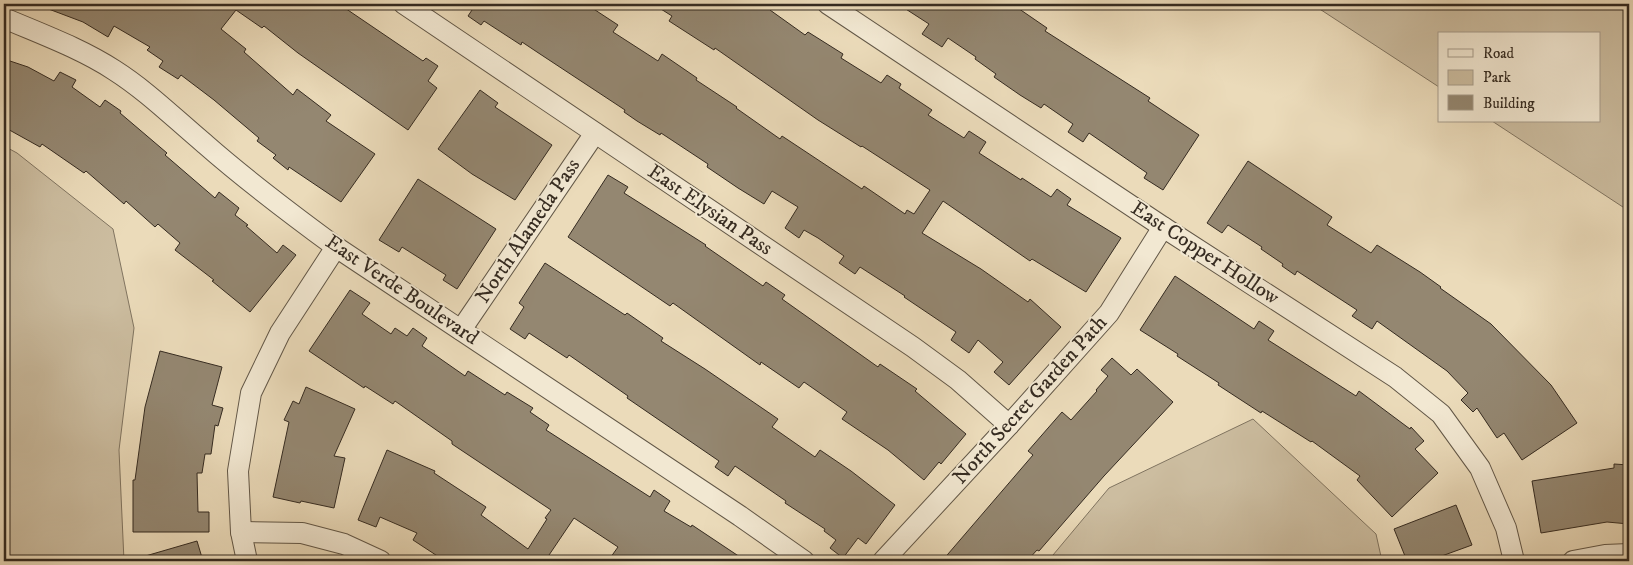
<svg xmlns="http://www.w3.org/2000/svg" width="1633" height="565" font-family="'IM FELL DW Pica',serif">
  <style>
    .green { fill: #ccbda0; stroke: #807460 }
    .building { fill: #948771; stroke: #352b21 }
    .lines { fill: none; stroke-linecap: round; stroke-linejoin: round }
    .street-casing { stroke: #625747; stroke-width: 22 }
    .street { stroke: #f2e8d2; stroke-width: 20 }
    .labels { text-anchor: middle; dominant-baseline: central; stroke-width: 4; stroke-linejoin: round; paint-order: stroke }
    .street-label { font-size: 21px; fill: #352b21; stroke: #f2e8d2 }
  </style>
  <rect width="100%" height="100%" fill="#ebdbba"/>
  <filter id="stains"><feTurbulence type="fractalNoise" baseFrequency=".004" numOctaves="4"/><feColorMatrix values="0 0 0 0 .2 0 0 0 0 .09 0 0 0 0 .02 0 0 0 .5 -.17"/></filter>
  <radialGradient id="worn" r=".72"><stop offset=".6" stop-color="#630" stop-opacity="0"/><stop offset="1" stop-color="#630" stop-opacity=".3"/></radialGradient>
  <g class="green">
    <polygon points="1312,4 1629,4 1629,211 1492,121 1599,121 1599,34 1439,34 1439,87"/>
    <polygon points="4,146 17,153 113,229 134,328 119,450 124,561 4,561"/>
    <polygon points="1253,419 1376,534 1382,561 1048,561 1109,488"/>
  </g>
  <g class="building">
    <polygon points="39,4 339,4 423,61 426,58 438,66 428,81 437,88 408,130 298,53 264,26 262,28 236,10 221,29 246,49 244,52 293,95 297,89 331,115 326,121 375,154 341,202 289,167 288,170 273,158 276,155 257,141 259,138 214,100 181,75 178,79 159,67 163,61 147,50 150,47 114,26 108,37 83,22 38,5"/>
    <polygon points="476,4 586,4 618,25 613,32 658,61 662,54 697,78 696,80 737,107 736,108 780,139 782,136 862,189 864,186 905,214 907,210 914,214 930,190 862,146 861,147 818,120 715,48 714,50 669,21 672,16 653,4 774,4 770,10 805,35 808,32 843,54 841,58 881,83 887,75 901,84 899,88 932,110 928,115 964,138 969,131 986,142 979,153 1021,180 1022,178 1051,197 1057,189 1071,199 1067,205 1121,238 1086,292 1032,259 1030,261 943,201 922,233 981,269 1028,302 1030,299 1061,327 1009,385 994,372 1003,362 978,340 969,353 951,340 956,332 904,297 905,296 860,267 855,274 839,263 844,256 818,238 804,230 799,238 785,228 798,207 772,191 764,204 738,188 707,167 708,164 661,133 660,135 637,121 624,112 625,110 540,54 522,42 521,45 484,21 481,25 468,16"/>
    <polygon points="898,4 1012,4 1047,28 1045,31 1150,98 1148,101 1199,135 1163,190 1144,178 1147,173 1089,133 1083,142 1068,132 1073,124 1044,104 1041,108 1020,95 994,77 996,74 975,59 976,57 948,38 942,47 922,34 929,24"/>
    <polygon points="4,59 28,67 54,81 60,72 76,80 72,87 100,107 105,100 121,111 120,113 167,153 165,155 215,198 219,192 239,208 235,215 248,225 246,226 277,253 283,245 296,255 250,312 212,281 214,280 175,250 180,243 158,224 155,227 126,201 124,204 86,171 84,173 42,144 40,147 4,127"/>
    <polygon points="480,90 498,103 495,107 552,145 515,200 472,174 438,149"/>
    <polygon points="1248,161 1332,217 1327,225 1371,253 1377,245 1420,272 1441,287 1440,288 1491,324 1551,385 1577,423 1522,460 1504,433 1497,438 1477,408 1473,412 1461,400 1468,393 1447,371 1377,321 1372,329 1352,316 1357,310 1297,271 1295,275 1282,266 1283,264 1261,249 1262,247 1228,225 1222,233 1207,223"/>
    <polygon points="608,175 628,187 624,193 706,245 705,246 763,286 766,282 785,295 782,299 878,367 880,364 917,389 915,391 966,434 941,464 939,462 924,480 888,450 842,419 847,412 804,382 799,388 761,362 760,365 673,303 670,306 568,237"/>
    <polygon points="418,179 496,229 457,289 443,280 446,275 402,247 399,252 379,240"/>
    <polygon points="545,263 625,315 627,313 663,338 661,341 705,369 778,419 772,427 815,457 820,450 851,471 895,505 866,544 858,538 843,558 830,548 836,540 824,531 825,529 785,503 786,501 735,466 728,476 715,467 719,461 627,398 628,396 569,355 567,358 529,333 525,339 510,329 524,307 519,303"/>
    <polygon points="1175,276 1254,329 1259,321 1274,331 1268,340 1356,396 1359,391 1410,429 1411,427 1424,441 1415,449 1438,473 1392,517 1357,480 1360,476 1312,441 1311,442 1262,411 1261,413 1218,385 1219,383 1177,356 1178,354 1140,330"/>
    <polygon points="350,290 370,303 362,314 391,334 395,328 407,336 413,328 427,338 422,346 465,376 468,371 505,395 507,392 533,408 530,412 549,425 546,430 650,497 654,490 670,501 664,511 691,527 692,525 746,561 608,561 618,547 574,518 545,561 445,561 413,540 417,533 380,517 376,527 358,520 387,450 435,471 434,473 486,507 481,515 528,549 547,519 545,518 551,510 452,444 452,441 395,401 393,404 365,386 364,388 309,351"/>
    <polygon points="160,351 222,367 212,405 223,408 218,426 215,425 211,454 205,454 202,473 197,473 198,512 209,512 209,532 133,532 133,480 135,480 145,407"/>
    <polygon points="1112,358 1131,375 1137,369 1173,402 1104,476 1039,551 1037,550 1027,561 942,561 1033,455 1028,451 1062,412 1071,420 1097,391 1096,390 1108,376 1101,370"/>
    <polygon points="306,387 355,409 334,456 345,458 334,508 301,501 300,503 273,497 289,422 284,420 293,401 299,404"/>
    <polygon points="1614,464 1629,465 1629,524 1607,522 1541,533 1532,481 1614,468"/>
    <polygon points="1456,505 1472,545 1428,561 1407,561 1394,529"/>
    <polygon points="197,541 203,561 143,561 142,557"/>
  </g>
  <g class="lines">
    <g class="street-casing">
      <g id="street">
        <polyline points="404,4 913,347 958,380 1009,425"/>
        <polyline points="828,4 1163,227 1395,377 1441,414 1480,468 1506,528 1514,561"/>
        <path d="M 4,18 C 41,34 80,48 114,70 C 147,91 174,118 205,144 C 247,181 291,214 336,247 L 740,516 L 804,561"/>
        <polyline points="461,330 595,133"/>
        <polyline points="241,532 302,533 344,544 381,561"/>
        <polyline points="247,561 241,532 238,471 251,393 280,333 336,247"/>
        <polyline points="883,561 1009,425 1109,313 1163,227"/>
        <polyline points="1573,561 1605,555 1629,554"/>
      </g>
    </g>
    <use href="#street" class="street"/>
  </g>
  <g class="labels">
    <g class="street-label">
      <text transform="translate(710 210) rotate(34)">East Elysian Pass</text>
      <text transform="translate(528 231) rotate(-56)">North Alameda Pass</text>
      <text transform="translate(1205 253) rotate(33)">East Copper Hollow</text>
      <text transform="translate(402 290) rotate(34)">East Verde Boulevard</text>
      <text transform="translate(1030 400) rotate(-48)">North Secret Garden Path</text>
    </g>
  </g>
  <rect width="1633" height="565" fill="none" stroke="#ebdbba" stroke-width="20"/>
  <rect x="5" y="5" width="1623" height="555" fill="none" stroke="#352b21" stroke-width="2.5"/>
  <rect x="10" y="10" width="1613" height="545" fill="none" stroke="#352b21"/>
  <rect x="1438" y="32" width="162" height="90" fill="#f2e8d2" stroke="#a69c8b"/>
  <rect x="1448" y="49" width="25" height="8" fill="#f2e8d2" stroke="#a69c8b"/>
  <text x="1483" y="58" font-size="15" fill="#352b21">Road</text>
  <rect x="1448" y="70" width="25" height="15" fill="#ccbda0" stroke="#a69c8b"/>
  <text x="1483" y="82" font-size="15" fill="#352b21">Park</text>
  <rect x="1448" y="95" width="25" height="15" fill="#948771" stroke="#a69c8b"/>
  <text x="1483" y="108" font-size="15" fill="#352b21">Building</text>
  <rect width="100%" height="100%" filter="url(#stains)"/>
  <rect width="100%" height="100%" fill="url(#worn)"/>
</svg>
